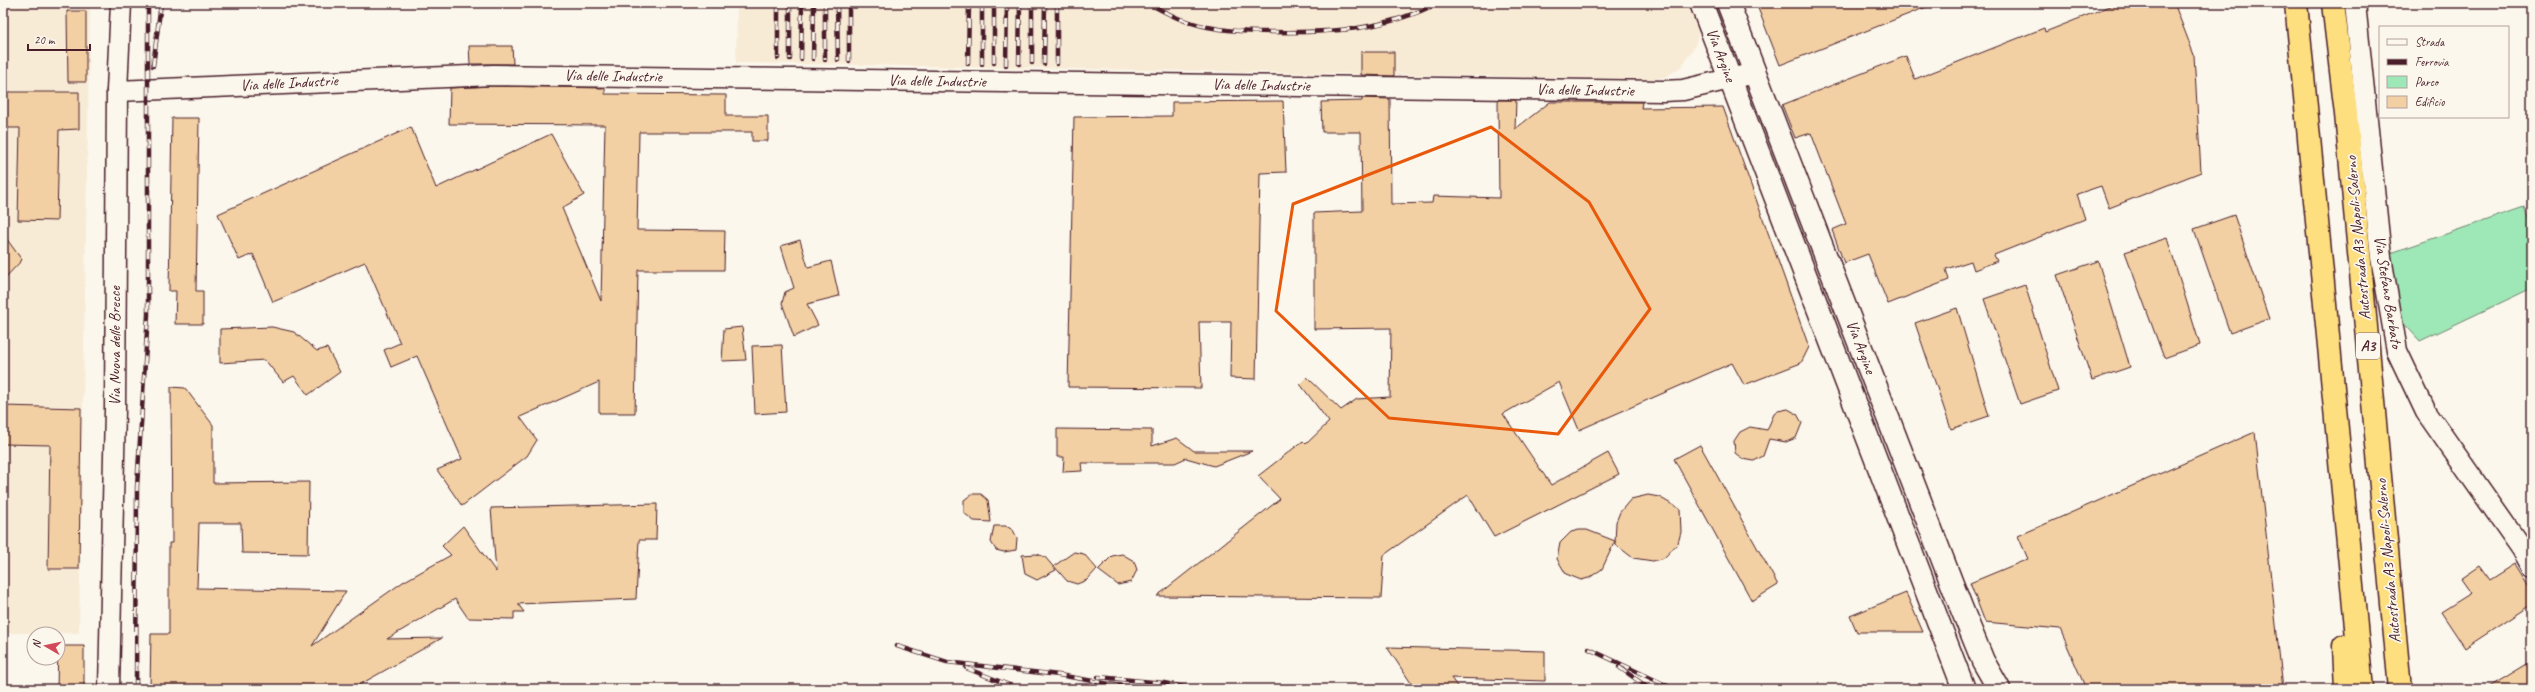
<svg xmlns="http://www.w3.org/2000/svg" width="2535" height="692" font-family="Caveat,sans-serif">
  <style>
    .built { fill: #f8ebd6 }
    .green { fill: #9ee7b6; stroke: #748370 }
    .building { fill: #f2d0a3; stroke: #4a1f2b }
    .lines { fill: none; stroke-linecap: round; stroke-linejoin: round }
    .minor-casing { stroke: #4a1f2b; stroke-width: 23 }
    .tertiary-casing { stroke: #4a1f2b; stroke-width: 25 }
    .motorway-casing { stroke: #4a1f2b; stroke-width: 25 }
    .minor { stroke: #fbf7ec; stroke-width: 20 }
    .tertiary { stroke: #fbf7ec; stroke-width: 22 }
    .motorway { stroke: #fedf80; stroke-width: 22 }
    .rail-casing { stroke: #4a1f2b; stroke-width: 4.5 }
    .rail { stroke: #fbf7ec; stroke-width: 3; stroke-dasharray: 9; stroke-linecap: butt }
    .marked { fill: none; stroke: #e8590c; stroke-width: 3; stroke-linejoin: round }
    .labels { text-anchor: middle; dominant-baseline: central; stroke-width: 3.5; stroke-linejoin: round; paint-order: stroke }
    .shield { fill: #fbf7ec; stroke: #7f6065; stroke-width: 1 }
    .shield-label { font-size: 15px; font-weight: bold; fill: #4a1f2b }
    .street-label { font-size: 16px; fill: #4a1f2b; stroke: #fbf7ec }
  </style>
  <rect width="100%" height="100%" fill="#fbf7ec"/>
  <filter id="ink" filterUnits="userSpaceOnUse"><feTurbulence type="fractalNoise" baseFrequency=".025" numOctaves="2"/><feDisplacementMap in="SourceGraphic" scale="8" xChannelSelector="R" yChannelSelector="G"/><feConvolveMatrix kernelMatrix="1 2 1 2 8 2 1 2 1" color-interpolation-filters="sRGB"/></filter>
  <g filter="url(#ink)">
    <g class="built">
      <polygon points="3,3 90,3 79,633 3,633"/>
      <polygon points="737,3 1692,3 1699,32 1695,46 1682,66 1666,77 1651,79 736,63"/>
    </g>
    <polygon class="green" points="2524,207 2532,229 2532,288 2420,341 2399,318 2391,253"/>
    <g class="building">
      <polygon points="1756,3 1934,3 1934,4 1780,65"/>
      <polygon points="2118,3 2174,3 2194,55 2201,172 2109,208 2101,186 2077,194 2085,219 1994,255 1997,261 1974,270 1971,261 1946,269 1949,280 1888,304 1868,254 1844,263 1832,230 1846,224 1811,133 1795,138 1782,105 1906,56 1915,79 2044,28 2045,32"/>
      <polygon points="67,11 86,11 86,82 68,82"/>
      <polygon points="469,46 512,46 513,64 470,64"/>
      <polygon points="1361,52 1394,52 1394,76 1361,75"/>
      <polygon points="493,86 605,88 605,94 726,95 726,116 768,116 768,141 752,141 752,132 639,132 637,230 725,231 724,270 638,270 635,413 599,413 599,382 520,417 537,440 527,456 462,506 437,470 462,459 417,356 391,367 384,350 400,343 365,262 273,302 253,254 239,260 218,214 411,127 436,188 551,134 584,195 562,208 601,301 605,125 449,124 450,88"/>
      <polygon points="3,92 79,92 79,129 59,130 57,221 18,220 20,128 3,128"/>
      <polygon points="1362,98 1390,99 1391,204 1432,203 1433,196 1499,198 1498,100 1516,100 1515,129 1550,102 1642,102 1641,108 1723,107 1809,347 1801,363 1744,385 1732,363 1579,430 1559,382 1503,414 1551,485 1608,453 1619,474 1494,537 1468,495 1384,555 1381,598 1157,596 1280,499 1258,476 1303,441 1306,444 1329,422 1300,384 1307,377 1341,410 1357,399 1390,397 1391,328 1314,329 1314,213 1362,211 1361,132 1322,132 1321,102 1362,101"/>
      <polygon points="1283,101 1286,172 1260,173 1256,379 1230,378 1231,322 1199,322 1201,388 1068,387 1074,117 1172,116 1172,102"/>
      <polygon points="172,118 199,118 196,291 203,291 203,324 175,324 176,291 169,291"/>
      <polygon points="2234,215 2269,319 2230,333 2194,229"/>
      <polygon points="3,234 22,260 3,280"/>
      <polygon points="2167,238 2200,345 2164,358 2125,252"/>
      <polygon points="800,240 808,267 831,261 839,296 807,304 818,325 794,337 782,303 785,292 794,288 781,246"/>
      <polygon points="2098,261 2130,367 2092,380 2057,275"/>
      <polygon points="2025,285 2058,391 2020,404 1984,299"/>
      <polygon points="1957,308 1989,416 1951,429 1915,323"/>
      <polygon points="272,327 294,332 317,351 327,348 340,372 308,395 294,376 283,382 265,360 220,363 220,329"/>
      <polygon points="742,327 746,360 722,361 724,329"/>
      <polygon points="782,345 786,412 755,414 752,346"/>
      <polygon points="171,387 185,388 213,425 213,483 309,482 308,554 242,553 241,523 199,523 197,588 346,591 312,646 403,582 451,555 442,546 463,526 496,572 491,508 657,504 656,540 639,540 636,599 518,604 524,612 514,612 514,619 468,618 455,599 387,639 442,638 352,689 150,689 151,634 169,634 169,543 172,543"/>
      <polygon points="3,406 81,408 79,569 48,569 50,445 3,444"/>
      <polygon points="1788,409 1797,414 1802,423 1796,438 1786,442 1769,439 1763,456 1754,461 1743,459 1735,453 1734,441 1740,432 1750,427 1767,430 1774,414 1778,411"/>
      <polygon points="1057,429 1152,430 1152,446 1177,438 1194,451 1252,451 1214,466 1186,458 1175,463 1081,463 1082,471 1063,472 1064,457 1057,457"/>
      <polygon points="2255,432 2283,689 2086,689 2060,629 1985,622 1970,583 2028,559 2018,536"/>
      <polygon points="1700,445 1778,585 1752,601 1674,459"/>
      <polygon points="972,494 981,494 988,500 991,522 974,521 964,513 964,500"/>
      <polygon points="1648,495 1659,497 1680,509 1681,532 1678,543 1664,558 1653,561 1633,558 1615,544 1616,522 1620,512 1631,499"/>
      <polygon points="994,526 1006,526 1013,530 1017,538 1016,550 1004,552 996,550 991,542"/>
      <polygon points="1579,530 1587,530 1615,541 1602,569 1589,578 1581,580 1566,574 1557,559 1560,543 1571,532"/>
      <polygon points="1074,552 1084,554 1097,569 1087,580 1077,584 1067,581 1054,566"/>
      <polygon points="1037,554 1045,557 1056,570 1037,580 1025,574 1022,555"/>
      <polygon points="1122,554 1134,561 1137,570 1131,582 1118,585 1098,570 1112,556"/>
      <polygon points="2515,564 2532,591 2532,604 2465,648 2441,612 2471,593 2461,579 2480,566 2490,580"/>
      <polygon points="1906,593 1923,632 1857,632 1850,616"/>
      <polygon points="58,646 84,646 84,689 57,689"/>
      <polygon points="1387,647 1545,651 1545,681 1451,678 1459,689 1415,689"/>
      <polygon points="2532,661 2532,689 2486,689"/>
    </g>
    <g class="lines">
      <g class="minor-casing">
        <g id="minor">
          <polyline points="2355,3 2381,257 2397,351 2426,412 2522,549 2532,567"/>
          <polyline points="117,91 493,75 1663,91 1683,90 1755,73"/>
          <polyline points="109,689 115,410 117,91 121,3"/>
        </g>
      </g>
      <g class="tertiary-casing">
        <g id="tertiary">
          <polyline points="1701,3 1964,689"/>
          <polyline points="1728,3 1961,607 1983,661 1999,689"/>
        </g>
      </g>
      <g class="motorway-casing">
        <g id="motorway">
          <polyline points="2296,3 2362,689"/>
          <polyline points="2333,3 2346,114 2400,689"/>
          <polyline points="2344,646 2346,689"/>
        </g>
      </g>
      <use href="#minor" class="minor"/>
      <use href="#tertiary" class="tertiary"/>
      <use href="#motorway" class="motorway"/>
      <g class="rail-casing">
        <g id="rail">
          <polyline points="778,3 778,58"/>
          <polyline points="790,3 790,59"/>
          <polyline points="825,3 825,60"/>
          <polyline points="837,3 838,60"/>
          <polyline points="982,3 982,64"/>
          <polyline points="1057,3 1057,64"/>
          <path d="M 1148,3 C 1161,10 1175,18 1189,22 C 1216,31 1245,32 1273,32 C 1332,33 1385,30 1438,3"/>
          <polyline points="801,59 802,3"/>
          <polyline points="813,59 814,3"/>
          <polyline points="849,61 849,3"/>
          <polyline points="994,63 994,3"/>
          <polyline points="1032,63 1032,3"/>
          <polyline points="968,64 969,3"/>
          <polyline points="1019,64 1020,3"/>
          <polyline points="1044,64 1045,3"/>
          <polyline points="1006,65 1007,3"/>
          <polyline points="153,66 161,3"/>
          <polyline points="897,646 947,662 1059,675 1138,689"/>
          <polyline points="1589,649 1674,689"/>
          <polyline points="1619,667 1650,689"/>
          <polyline points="966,668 1019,689"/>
          <polyline points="1098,677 1164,683 1194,689"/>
          <polyline points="136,689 137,487 148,315 148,3"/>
        </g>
      </g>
      <use href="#rail" class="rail"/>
    </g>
  </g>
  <path class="marked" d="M 1491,127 L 1589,202 L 1650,309 L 1558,434 L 1389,418 L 1276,311 L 1293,204 Z"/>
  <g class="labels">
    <rect class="shield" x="2356" y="333" width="24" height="26" rx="3"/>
    <g class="shield-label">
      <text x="2368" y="346">A3</text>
    </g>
    <g class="street-label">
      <text transform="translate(1721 55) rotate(69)">Via Argine</text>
      <text transform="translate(613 76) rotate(1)">Via delle Industrie</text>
      <text transform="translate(937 81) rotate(1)">Via delle Industrie</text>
      <text transform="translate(289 83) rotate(-3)">Via delle Industrie</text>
      <text transform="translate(1261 85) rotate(1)">Via delle Industrie</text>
      <text transform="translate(1585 90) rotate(1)">Via delle Industrie</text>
      <text transform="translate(2358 238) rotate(-95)">Autostrada A3 Napoli-Salerno</text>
      <text transform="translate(2388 292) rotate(81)">Via Stefano Barbato</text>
      <text transform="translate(115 346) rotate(-90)">Via Nuova delle Brecce</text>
      <text transform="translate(1861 347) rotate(69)">Via Argine</text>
      <text transform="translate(2388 561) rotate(-95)">Autostrada A3 Napoli-Salerno</text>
    </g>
  </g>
  <rect width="2535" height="692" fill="none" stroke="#fbf7ec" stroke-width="16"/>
  <rect x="8" y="8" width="2519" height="676" fill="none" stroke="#4a1f2b" stroke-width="1.5" filter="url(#ink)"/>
  <rect x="2379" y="26" width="130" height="92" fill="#fbf7ec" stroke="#b4a19f"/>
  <rect x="2387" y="39" width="20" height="6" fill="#fbf7ec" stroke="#b4a19f"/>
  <text x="2415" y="46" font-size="12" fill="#4a1f2b">Strada</text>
  <rect x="2387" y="59" width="20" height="6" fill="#4a1f2b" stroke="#b4a19f"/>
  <text x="2415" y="66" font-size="12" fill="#4a1f2b">Ferrovia</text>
  <rect x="2387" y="76" width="20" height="12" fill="#9ee7b6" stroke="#b4a19f"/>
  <text x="2415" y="86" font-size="12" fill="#4a1f2b">Parco</text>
  <rect x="2387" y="96" width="20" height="12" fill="#f2d0a3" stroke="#b4a19f"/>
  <text x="2415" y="106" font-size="12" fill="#4a1f2b">Edificio</text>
  <g transform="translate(46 646) rotate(279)"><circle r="19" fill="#fbf7ec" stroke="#b4a19f"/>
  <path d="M0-3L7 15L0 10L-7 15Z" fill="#d1495b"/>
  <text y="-6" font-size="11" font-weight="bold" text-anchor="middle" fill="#4a1f2b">N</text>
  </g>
  <path d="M28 44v6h62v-6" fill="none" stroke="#4a1f2b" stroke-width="2"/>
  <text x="34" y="44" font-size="12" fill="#4a1f2b" stroke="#fbf7ec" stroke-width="3" paint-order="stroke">20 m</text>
</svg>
